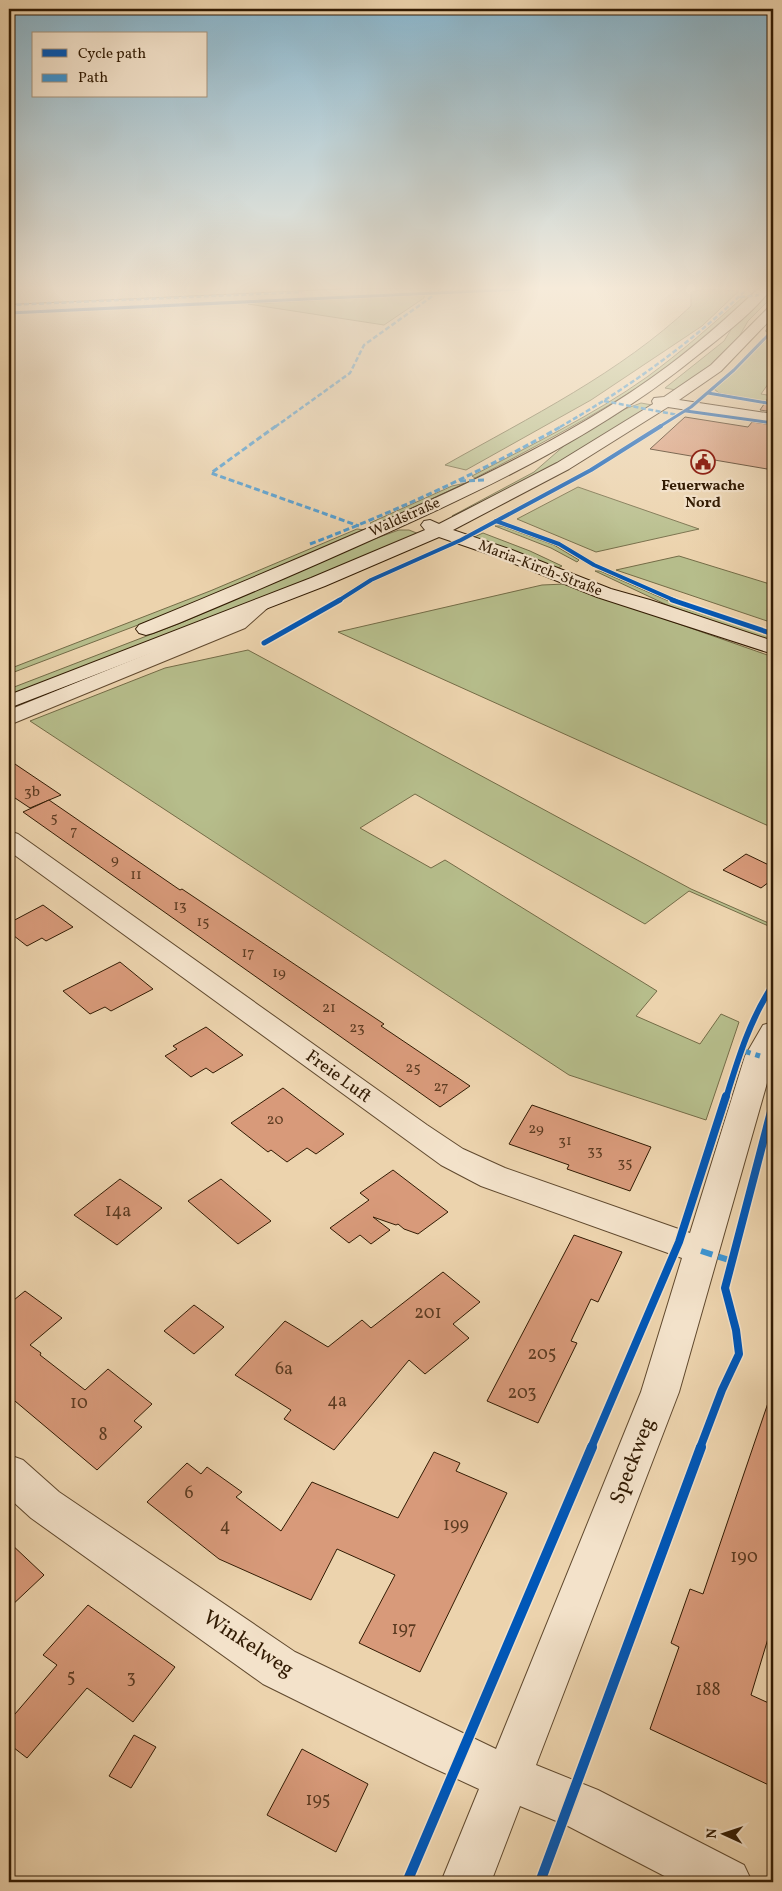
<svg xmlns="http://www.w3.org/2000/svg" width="782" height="1891" font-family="Vollkorn,serif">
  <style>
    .green { fill: #b6bd8b; stroke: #746c47 }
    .building { fill: #d89a7a; stroke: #321b03 }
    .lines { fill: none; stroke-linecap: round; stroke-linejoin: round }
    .street-casing { stroke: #60492e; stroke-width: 2 }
    .secondary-casing { stroke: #321b03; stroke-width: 2 }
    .street { fill: #f3e2ca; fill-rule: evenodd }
    .secondary { fill: #f3e2ca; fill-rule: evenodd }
    .quiet-far3 { stroke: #3d94d1; stroke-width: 2.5; stroke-dasharray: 5 2.5; stroke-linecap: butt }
    .quiet-far2 { stroke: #3d94d1; stroke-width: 3; stroke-dasharray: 6 3; stroke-linecap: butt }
    .quiet-far1 { stroke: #3d94d1; stroke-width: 5; stroke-dasharray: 10 5; stroke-linecap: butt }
    .quiet { stroke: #3d94d1; stroke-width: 6; stroke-dasharray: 12 6; stroke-linecap: butt }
    .cycleway-far5-casing { stroke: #f3e2ca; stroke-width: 4.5 }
    .cycleway-far4-casing { stroke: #f3e2ca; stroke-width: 5.5 }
    .cycleway-far3-casing { stroke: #f3e2ca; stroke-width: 8 }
    .cycleway-far2-casing { stroke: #f3e2ca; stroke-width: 9 }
    .cycleway-far1-casing { stroke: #f3e2ca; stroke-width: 11 }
    .cycleway-casing { stroke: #f3e2ca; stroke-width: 13 }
    .cycleway-far5 { stroke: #0057b8; stroke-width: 3 }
    .cycleway-far4 { stroke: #0057b8; stroke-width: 4 }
    .cycleway-far3 { stroke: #0057b8; stroke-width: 5 }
    .cycleway-far2 { stroke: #0057b8; stroke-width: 6 }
    .cycleway-far1 { stroke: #0057b8; stroke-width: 8 }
    .cycleway { stroke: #0057b8; stroke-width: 10 }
    .labels { text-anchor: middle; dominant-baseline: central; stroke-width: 4.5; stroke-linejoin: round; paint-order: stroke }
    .far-poi-label { font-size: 15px; font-weight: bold; fill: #321b03; stroke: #f3e2ca }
    .far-street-label { font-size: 15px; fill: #321b03; stroke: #f3e2ca }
    .number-label { font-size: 15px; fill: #5c3b21 }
    .street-label { font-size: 18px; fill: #321b03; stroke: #f3e2ca }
    .near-number-label { font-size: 18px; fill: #5c3b21 }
    .near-street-label { font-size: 21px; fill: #321b03; stroke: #f3e2ca }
  </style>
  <rect width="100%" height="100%" fill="#ecd3ad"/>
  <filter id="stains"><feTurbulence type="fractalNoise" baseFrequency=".004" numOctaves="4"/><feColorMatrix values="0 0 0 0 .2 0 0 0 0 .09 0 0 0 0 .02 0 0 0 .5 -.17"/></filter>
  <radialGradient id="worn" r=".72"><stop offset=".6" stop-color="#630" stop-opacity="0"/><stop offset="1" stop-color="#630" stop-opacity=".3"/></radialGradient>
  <g class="green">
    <path d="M 706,289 L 739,291 L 702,326 L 591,400 L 466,470 L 445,465 C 530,417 620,373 691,306 L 691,292 Z"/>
    <polygon points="773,289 773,296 748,321 740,335 712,365 676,390 665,388 724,341 732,328"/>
    <polygon points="424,295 424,298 384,325 248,304"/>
    <path d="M 743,297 L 751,297 C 719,325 686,355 651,379 C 594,416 535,447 475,478 L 472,476 C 531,445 592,416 647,377 C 681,352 712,325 743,297 Z"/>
    <polygon points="773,323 773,377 761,394 773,396 773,403 719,393 714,389 772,333 765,331"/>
    <polygon points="641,403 652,405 536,476 452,516 534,472 565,445 625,409"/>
    <polygon points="466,483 373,526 370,523 452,486"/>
    <polygon points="578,487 699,529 596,552 517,519"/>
    <polygon points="495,526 502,526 554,545 579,560 577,562 551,548"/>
    <polygon points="357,529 365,530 217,595 9,674 9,669 210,591"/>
    <polygon points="399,530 409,530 419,534 365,558 9,697 9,689 183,622 371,540"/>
    <polygon points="483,533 530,551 562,566 556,569 472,538"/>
    <polygon points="679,556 773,585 773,623 616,570"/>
    <polygon points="595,571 600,571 687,609 773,637 773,643 667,605"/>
    <polygon points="565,584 773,657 773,828 338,632 542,585"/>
    <polygon points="248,650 691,889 773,925 773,928 689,891 645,924 415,794 360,828 431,868 445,860 657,991 636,1016 700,1044 721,1014 739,1022 706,1120 569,1075 30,721 165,668"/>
  </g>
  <g class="building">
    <polygon points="773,391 773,412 760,410"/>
    <polygon points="685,417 748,427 752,422 773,425 773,470 650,449"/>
    <polygon points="9,760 61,795 30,808 9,794"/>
    <polygon points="49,800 180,890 182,889 363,1010 384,1024 381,1026 470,1086 440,1107 23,812"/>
    <polygon points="746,854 773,867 773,879 761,888 723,870"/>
    <polygon points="43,905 73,927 46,941 42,938 27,946 9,932 9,923"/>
    <polygon points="120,962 153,989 111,1011 105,1007 90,1014 63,991"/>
    <polygon points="206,1027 243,1055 213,1073 206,1068 191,1077 165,1056 177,1049 173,1046"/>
    <polygon points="283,1088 320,1116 344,1134 316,1154 307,1148 287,1162 271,1150 268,1152 231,1123"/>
    <polygon points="532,1105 651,1147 630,1191 567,1169 569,1165 509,1144"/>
    <polygon points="393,1170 448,1212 418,1234 404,1229 398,1224 396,1225 373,1217 390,1230 371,1244 360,1235 349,1243 330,1228 369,1200 360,1193"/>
    <polygon points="120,1179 162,1208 117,1245 74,1215"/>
    <polygon points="221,1179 271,1221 238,1244 188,1201"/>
    <polygon points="574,1235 622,1252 598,1302 591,1299 571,1341 577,1343 538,1423 487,1401"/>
    <polygon points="443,1272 480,1302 453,1324 469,1338 425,1374 409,1360 334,1450 284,1419 291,1410 235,1375 285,1321 328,1347 362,1320 371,1328"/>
    <polygon points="25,1291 62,1318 30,1345 41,1353 40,1355 85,1390 108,1369 152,1404 134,1421 142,1427 97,1470 9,1396 9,1304"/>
    <polygon points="194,1305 224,1327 194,1354 164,1331"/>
    <polygon points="769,1400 773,1400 773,1622 751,1695 773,1705 773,1787 650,1729 679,1647 671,1643 690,1589 703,1594"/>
    <polygon points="434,1452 460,1463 456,1471 507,1493 420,1672 359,1643 395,1575 337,1549 311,1600 219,1559 147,1502 187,1463 201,1474 207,1467 242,1492 236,1497 281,1531 312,1482 398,1518"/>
    <polygon points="9,1542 44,1575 9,1608"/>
    <polygon points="88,1605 175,1667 133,1722 87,1688 27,1758 9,1744 9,1721 57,1665 43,1655"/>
    <polygon points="134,1735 156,1747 131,1788 109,1776"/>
    <polygon points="302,1749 368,1784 336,1852 267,1815"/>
  </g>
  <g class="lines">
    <g class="street-casing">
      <g id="street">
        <polygon points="262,598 269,600 272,604 245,628 9,725 9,710 231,620 255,600"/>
        <polygon points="9,831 18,834 427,1125 463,1149 505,1168 690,1233 745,1056 763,1025 773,1022 773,1062 679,1392 536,1765 598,1790 744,1865 752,1882 676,1882 566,1825 520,1806 491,1882 441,1882 479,1789 427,1765 263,1684 31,1518 9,1498 9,1455 23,1460 59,1492 295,1652 496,1749 641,1392 682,1258 481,1186 441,1165 9,851"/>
      </g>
    </g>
    <g class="secondary-casing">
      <g id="secondary">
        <polygon points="349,289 440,289 434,293 9,313 9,305"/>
        <path d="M 758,289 L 771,289 C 752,314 722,336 698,355 C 605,431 496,484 387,533 C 318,564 249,594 179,623 L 153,633 L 146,635 L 139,633 L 136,629 L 139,625 C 217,593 295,560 373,526 C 475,481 578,433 668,366 C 700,342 729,316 758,289 Z"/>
        <polygon points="773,306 773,317 721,371 679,400 773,414 773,423 668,407 569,469 453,530 512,550 611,589 650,600 773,641 773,654 597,597 500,558 439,537 325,586 9,708 9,695 311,578 425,530 421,525 424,521 430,520 439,524 557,463 653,404 652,401 654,398 664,397 711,365 769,307"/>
      </g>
    </g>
    <use href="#street" class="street"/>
    <use href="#secondary" class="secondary"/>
    <g class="quiet-far3">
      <polyline points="740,297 759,295"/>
      <polyline points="9,305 302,292"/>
      <polyline points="604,401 678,415"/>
      <polyline points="275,427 350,373 364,345 434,295"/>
      <path d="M 560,427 C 628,388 690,344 747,289"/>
    </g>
    <g class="quiet-far2">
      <polyline points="276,426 211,473 359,526"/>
      <polyline points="460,481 487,480"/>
      <path d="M 310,544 C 397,511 481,472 562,426"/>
    </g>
    <polyline class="quiet-far1" points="741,1050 760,1056"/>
    <polyline class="quiet" points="701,1251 732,1261"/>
    <g class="cycleway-far5-casing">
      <g id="cycleway-far5">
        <polyline points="9,313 519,289"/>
        <polyline points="708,393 773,404"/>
        <polyline points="686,411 773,423"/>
        <polyline points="659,427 691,407 734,370 773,330"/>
      </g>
    </g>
    <g class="cycleway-far4-casing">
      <g id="cycleway-far4">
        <polyline points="496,521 559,544 594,565 676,601"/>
        <polyline points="338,601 371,580 461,540 591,470 661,426"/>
      </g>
    </g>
    <g class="cycleway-far3-casing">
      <g id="cycleway-far3">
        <polyline points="672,600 773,634"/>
        <polyline points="264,643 340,600"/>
      </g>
    </g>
    <g class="cycleway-far2-casing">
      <path id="cycleway-far2" d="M 726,1098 C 738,1059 750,1019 773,985"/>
    </g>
    <g class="cycleway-far1-casing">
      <g id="cycleway-far1">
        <polyline points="591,1448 679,1242 726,1096"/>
        <polyline points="700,1448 722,1390 739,1354 736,1330 725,1288 773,1104"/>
      </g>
    </g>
    <g class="cycleway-casing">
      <g id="cycleway">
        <polyline points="407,1882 592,1447"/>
        <polyline points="540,1882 701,1447"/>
      </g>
    </g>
    <use href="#cycleway-far5" class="cycleway-far5"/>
    <use href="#cycleway-far4" class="cycleway-far4"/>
    <use href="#cycleway-far3" class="cycleway-far3"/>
    <use href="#cycleway-far2" class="cycleway-far2"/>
    <use href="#cycleway-far1" class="cycleway-far1"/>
    <use href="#cycleway" class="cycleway"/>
  </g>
  <linearGradient id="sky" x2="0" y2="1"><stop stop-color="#88b6ce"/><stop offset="0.52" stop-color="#f6ebda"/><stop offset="1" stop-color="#f6ebda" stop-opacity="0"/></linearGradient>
  <rect width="782" height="554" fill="url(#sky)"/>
  <defs>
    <g id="civic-ring" transform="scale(1.25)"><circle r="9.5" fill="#f3e2ca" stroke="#8f2418" stroke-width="1.5"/><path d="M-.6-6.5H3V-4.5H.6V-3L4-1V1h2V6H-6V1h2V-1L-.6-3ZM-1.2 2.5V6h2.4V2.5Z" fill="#8f2418"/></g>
  </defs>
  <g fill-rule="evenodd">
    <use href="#civic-ring" x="703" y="462"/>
  </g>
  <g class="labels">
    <g class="far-poi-label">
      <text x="703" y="486">Feuerwache<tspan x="703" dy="17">Nord</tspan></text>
    </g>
    <g class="far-street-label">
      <text transform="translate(405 518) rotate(-24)">Waldstraße</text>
      <text transform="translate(540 569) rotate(21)">Maria-Kirch-Straße</text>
    </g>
    <g class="number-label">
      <text x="32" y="792">3b</text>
      <text x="54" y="818">5</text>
      <text x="74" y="831">7</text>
      <text x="115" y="860">9</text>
      <text x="136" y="875">11</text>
      <text x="180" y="906">13</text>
      <text x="203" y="922">15</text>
      <text x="248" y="953">17</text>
      <text x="279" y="973">19</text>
      <text x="329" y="1008">21</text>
      <text x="357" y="1028">23</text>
      <text x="413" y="1068">25</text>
      <text x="441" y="1087">27</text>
      <text x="275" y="1120">20</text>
      <text x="536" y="1129">29</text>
      <text x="565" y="1141">31</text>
      <text x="595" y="1151">33</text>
      <text x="625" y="1163">35</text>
    </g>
    <g class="street-label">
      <text transform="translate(338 1077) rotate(36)">Freie Luft</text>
    </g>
    <g class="near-number-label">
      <text x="118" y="1211">14a</text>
      <text x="428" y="1313">201</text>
      <text x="542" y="1354">205</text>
      <text x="284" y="1369">6a</text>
      <text x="522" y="1393">203</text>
      <text x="337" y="1401">4a</text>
      <text x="79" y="1403">10</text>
      <text x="103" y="1435">8</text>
      <text x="189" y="1493">6</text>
      <text x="456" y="1525">199</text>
      <text x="225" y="1526">4</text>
      <text x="744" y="1557">190</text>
      <text x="404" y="1629">197</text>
      <text x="71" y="1677">5</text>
      <text x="131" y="1678">3</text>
      <text x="708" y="1690">188</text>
      <text x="318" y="1800">195</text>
    </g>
    <g class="near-street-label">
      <text transform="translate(633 1461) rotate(-69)">Speckweg</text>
      <text transform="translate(248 1644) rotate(33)">Winkelweg</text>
    </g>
  </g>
  <rect width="782" height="1891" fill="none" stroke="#ecd3ad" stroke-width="30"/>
  <rect x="10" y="10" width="762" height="1871" fill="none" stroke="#321b03" stroke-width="2.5"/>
  <rect x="15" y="15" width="752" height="1861" fill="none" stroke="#321b03"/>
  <rect x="32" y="32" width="175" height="65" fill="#f3e2ca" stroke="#a6927a"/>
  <rect x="42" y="49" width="25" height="8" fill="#0057b8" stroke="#a6927a"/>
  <text x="78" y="58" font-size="15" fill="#321b03">Cycle path</text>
  <rect x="42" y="74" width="25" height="8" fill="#3d94d1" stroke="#a6927a"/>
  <text x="78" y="82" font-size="15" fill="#321b03">Path</text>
  <g transform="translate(724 1834) rotate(273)" stroke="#f3e2ca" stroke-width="4" paint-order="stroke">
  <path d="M0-4L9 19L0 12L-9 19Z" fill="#321b03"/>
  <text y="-8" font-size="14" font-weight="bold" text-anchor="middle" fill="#321b03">N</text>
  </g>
  <rect width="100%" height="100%" filter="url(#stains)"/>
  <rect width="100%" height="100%" fill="url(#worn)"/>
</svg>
